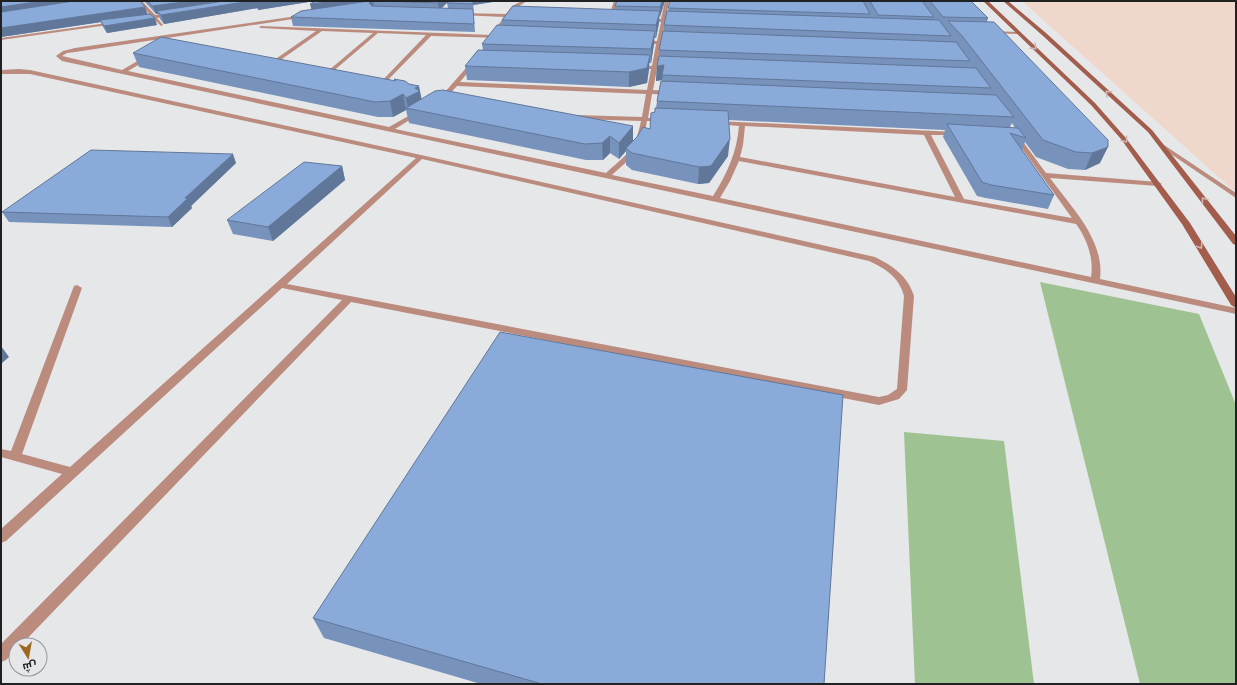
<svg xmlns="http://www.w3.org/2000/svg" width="1237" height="685" font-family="Figtree,Cairo,sans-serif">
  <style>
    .industrial { fill: #efd7cc }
    .green { fill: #9fc293 }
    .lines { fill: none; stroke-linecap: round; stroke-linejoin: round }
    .lane { fill: #bb8b7e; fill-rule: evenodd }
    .street { fill: #bb8b7e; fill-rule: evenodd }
    .secondary { fill: #a25d4c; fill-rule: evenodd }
    .wall { fill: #7792bb; fill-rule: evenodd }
    .shaded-wall { fill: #617799 }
    .building { fill: #8aaada; stroke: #617799 }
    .oneway { stroke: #ceb7b2 }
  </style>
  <rect width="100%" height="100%" fill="#e5e7e9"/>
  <polygon class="industrial" points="1022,1 1236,1 1236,191 1232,189"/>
  <g class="green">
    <polygon points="1040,282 1199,314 1236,405 1236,684 1140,684"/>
    <polygon points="904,432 1004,441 1034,684 915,684"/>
  </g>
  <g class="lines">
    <g class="lane">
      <polygon points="522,1 527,1 516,8 511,14 520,15 520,17 509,17 495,35 503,36 503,38 431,36 379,89 377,88 377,86 426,35 378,33 324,79 321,77 322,76 373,33 322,31 269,68 267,67 267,65 316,31 261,28 259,27 261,26 491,35 504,17 460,15 458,14 460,13 506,14 512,6"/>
      <polygon points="614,1 618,1 612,19 610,20 608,19"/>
      <path d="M 665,1 L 669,1 L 666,19 L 680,21 L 678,22 L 665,22 L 662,41 L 676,43 L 673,45 L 661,44 L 657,66 L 671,66 L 674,68 L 671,70 L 657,69 L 653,90 L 672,91 L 675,93 L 672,95 L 652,94 L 648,118 L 664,118 L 667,120 L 664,122 L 647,121 C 642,150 633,156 612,175 L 713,196 C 727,174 737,152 739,126 L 714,124 L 713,123 L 716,121 L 956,132 L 958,133 L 958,135 L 931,135 L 964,199 L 1072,218 L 1013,136 L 1016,134 L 1018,135 L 1046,173 L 1158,182 L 1162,184 L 1158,186 L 1050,178 C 1071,207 1105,240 1100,279 L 1236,308 L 1236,314 L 62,61 L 56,56 L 63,51 L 75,48 L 304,15 L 306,17 L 75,52 L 67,53 L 62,56 L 122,70 L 148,55 L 151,57 L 150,58 L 128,71 L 389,127 L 419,110 L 422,112 L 421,113 L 395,129 L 606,173 C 627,154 635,151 641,121 L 576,119 L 573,117 L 576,115 L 642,117 L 646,94 L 457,86 L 442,102 L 437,101 L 474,59 L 477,61 L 460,82 L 647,90 L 651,69 L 637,69 L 634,67 L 637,65 L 652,66 L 656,44 L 641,44 L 638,42 L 641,40 L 657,41 L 661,22 L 644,20 L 646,19 L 661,19 ZM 745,126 L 924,135 L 955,197 L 740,157 L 743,145 ZM 739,161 L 1076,224 C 1087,239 1094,258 1091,277 L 720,198 L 730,181 Z"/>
      <polygon points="990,31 1019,32 1021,33 1019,34 988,33"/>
      <path d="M 19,69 L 30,70 L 421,155 L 875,257 C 893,266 908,276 914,296 L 907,390 L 899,399 L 879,405 L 351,302 L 21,645 L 16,645 L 16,650 L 6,660 L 1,662 L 1,644 L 342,300 L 282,288 L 6,541 L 1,543 L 1,529 L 62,474 L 1,457 L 1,449 L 11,451 L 74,286 L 77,285 L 82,288 L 22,454 L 70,467 L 416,158 L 30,74 L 1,74 L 1,70 ZM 422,159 L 869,261 C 886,269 899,277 904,296 L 897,389 L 888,395 L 879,397 L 287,284 Z"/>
      <polygon points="1161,143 1236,193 1236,198 1159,146 1158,145"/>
    </g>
    <g class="street">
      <polygon points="138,1 142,1 155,15 171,13 173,14 157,18 163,25 161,26 153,18 138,20 138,18 151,16"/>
      <polygon points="114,22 116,24 1,40 1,38"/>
    </g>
    <g class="secondary">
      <polygon points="983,1 988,1 1095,103 1125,137 1190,223 1236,297 1236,308 1231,305 1182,224 1121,139 1091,105"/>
      <polygon points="1003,1 1008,1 1046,33 1152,130 1236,236 1236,245 1233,244 1148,132 1042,35"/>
    </g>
  </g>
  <g class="wall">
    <polygon points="1,1 148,14 157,25 107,33 103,27 101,22 1,37"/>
    <polygon points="144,1 256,1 257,4 256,1 315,1 258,10 258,8 164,24 160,19 158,14 156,14"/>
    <path d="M 315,1 L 499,1 L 473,5 L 475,32 L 293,26 L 291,17 L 312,9 ZM 447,3 L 448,8 L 442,8 Z"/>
    <polygon points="665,1 659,17 659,23 656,38 654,38 654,44 651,63 649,63 649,69 647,83 629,87 467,80 465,66 483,50 482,44 502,26 502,20 615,9 615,6"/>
    <path d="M 670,1 L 971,1 L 988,18 L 987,22 L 1100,163 L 1085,170 L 1068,169 L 1036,157 L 1025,142 L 1022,150 L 1054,195 L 1048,209 L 986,198 L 977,196 L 943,137 L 945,130 L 728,120 L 728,156 L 709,183 L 698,184 L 632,170 L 626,165 L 626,151 L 619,159 L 610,153 L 603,160 L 586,160 L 409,123 L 406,110 L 393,117 L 378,117 L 139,67 L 133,53 L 395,81 L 394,79 L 421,99 L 633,141 L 650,129 L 655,112 L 656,108 L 657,101 L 662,80 L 656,81 L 657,66 L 659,56 L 659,50 L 664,31 L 664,25 L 668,11 ZM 1012,123 L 1015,128 L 1010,127 Z"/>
    <polygon points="236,163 191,206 192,208 172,227 9,222 2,212"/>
    <polygon points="342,166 345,180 273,241 233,234 227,220"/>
    <polygon points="313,618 824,684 481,684 324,638"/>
  </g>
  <g class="shaded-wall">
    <polygon points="43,1 98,1 1,16 1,7"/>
    <polygon points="191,1 247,1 157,11 158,14 156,14 152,6"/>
    <polygon points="251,1 256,1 258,8 164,24 161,15"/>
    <polygon points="262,1 315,1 258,10 256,2"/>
    <polygon points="335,1 373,1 374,8 312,12 310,4"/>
    <polygon points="440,1 449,1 439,10 438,3"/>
    <polygon points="473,1 499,1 473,5 474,11"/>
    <polygon points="662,1 665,1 660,17 660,7"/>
    <polygon points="145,7 148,15 1,37 1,28"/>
    <polygon points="660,11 659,23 656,38 656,25"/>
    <polygon points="155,18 157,25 125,30 107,33 104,26"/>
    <polygon points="655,31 654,44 651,63 651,49"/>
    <polygon points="650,55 649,69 647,83 629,87 629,72"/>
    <polygon points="664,65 662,80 656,81 657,66"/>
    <polygon points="419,86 423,106 408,108 406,98 415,88"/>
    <polygon points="403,94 406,110 393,117 390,101"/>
    <polygon points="633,126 633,142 626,148 626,151 619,159 619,143"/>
    <polygon points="610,136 610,153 603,160 602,143"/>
    <polygon points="730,139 728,156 709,183 698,184 699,167"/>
    <polygon points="1108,147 1100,163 1085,170 1092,153"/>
    <polygon points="233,154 236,163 191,206 192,208 172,227 168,217 185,198"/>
    <polygon points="342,166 345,180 273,241 268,227"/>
    <polygon points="1,346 9,357 1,364"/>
  </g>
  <g class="building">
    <polygon points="1,1 43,1 1,7"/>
    <polygon points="74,1 140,1 145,7 1,28 1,12"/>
    <polygon points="148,1 191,1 152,6"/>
    <polygon points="224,1 251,1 161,15 157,11"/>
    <polygon points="315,1 335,1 310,4"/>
    <polygon points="369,1 372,1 369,3 372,6 473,9 474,24 291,17 301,11"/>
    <polygon points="384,1 440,1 438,3"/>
    <polygon points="449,1 473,1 473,4 447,3"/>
    <polygon points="617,1 662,1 660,7 615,6"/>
    <polygon points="670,1 863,1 870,14 668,8"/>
    <polygon points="870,1 922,1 934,17 878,15"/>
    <polygon points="930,1 971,1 988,18 943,17"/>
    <polygon points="513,6 660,11 656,25 502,20"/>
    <polygon points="667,11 939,20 951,36 664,25"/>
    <polygon points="150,14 155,18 104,26 100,20"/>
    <polygon points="948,21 994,22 1108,140 1108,147 1092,153 1076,152 1043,140 963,37"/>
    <polygon points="497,25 655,31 651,49 482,44"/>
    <polygon points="663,31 956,42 970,61 659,50"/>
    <polygon points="161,37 396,81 394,79 405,81 409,84 419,86 415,88 420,91 406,98 403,94 390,101 375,102 133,53"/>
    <polygon points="478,50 650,55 647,68 629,72 465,66"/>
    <polygon points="659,56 976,68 991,88 662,75 664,65 657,66"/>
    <polygon points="661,81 996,95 1014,117 657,101"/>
    <polygon points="443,90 633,126 619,143 610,136 602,143 585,144 406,108 435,91"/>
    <polygon points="655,108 728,111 730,139 711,166 699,167 632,153 626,148 637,137 643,127 650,129 651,113 655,112"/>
    <polygon points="947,124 1018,128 1026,138 1010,133 1054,195 991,185 982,182"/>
    <polygon points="91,150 233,154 185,198 188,198 168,217 2,212"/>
    <polygon points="304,162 342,166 268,227 227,220"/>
    <polygon points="500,332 843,395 824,684 542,684 313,618"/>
  </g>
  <defs><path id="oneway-chevron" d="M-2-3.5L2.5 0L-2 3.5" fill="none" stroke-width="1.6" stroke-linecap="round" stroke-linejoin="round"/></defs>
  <g class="oneway">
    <use href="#oneway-chevron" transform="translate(1034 47) rotate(44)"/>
    <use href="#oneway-chevron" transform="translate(1108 93) rotate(-138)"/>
    <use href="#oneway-chevron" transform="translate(1125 140) rotate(52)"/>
    <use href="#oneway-chevron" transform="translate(1204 200) rotate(-127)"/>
    <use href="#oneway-chevron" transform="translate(1200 246) rotate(57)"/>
  </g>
  <rect width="1237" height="685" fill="none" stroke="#202122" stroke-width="4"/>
  <g transform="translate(28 657) rotate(169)"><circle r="19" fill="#e5e7e9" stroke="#969899"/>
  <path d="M0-3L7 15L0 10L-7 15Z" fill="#9e6a21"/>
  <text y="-6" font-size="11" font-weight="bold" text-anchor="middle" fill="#202122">ش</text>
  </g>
</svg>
